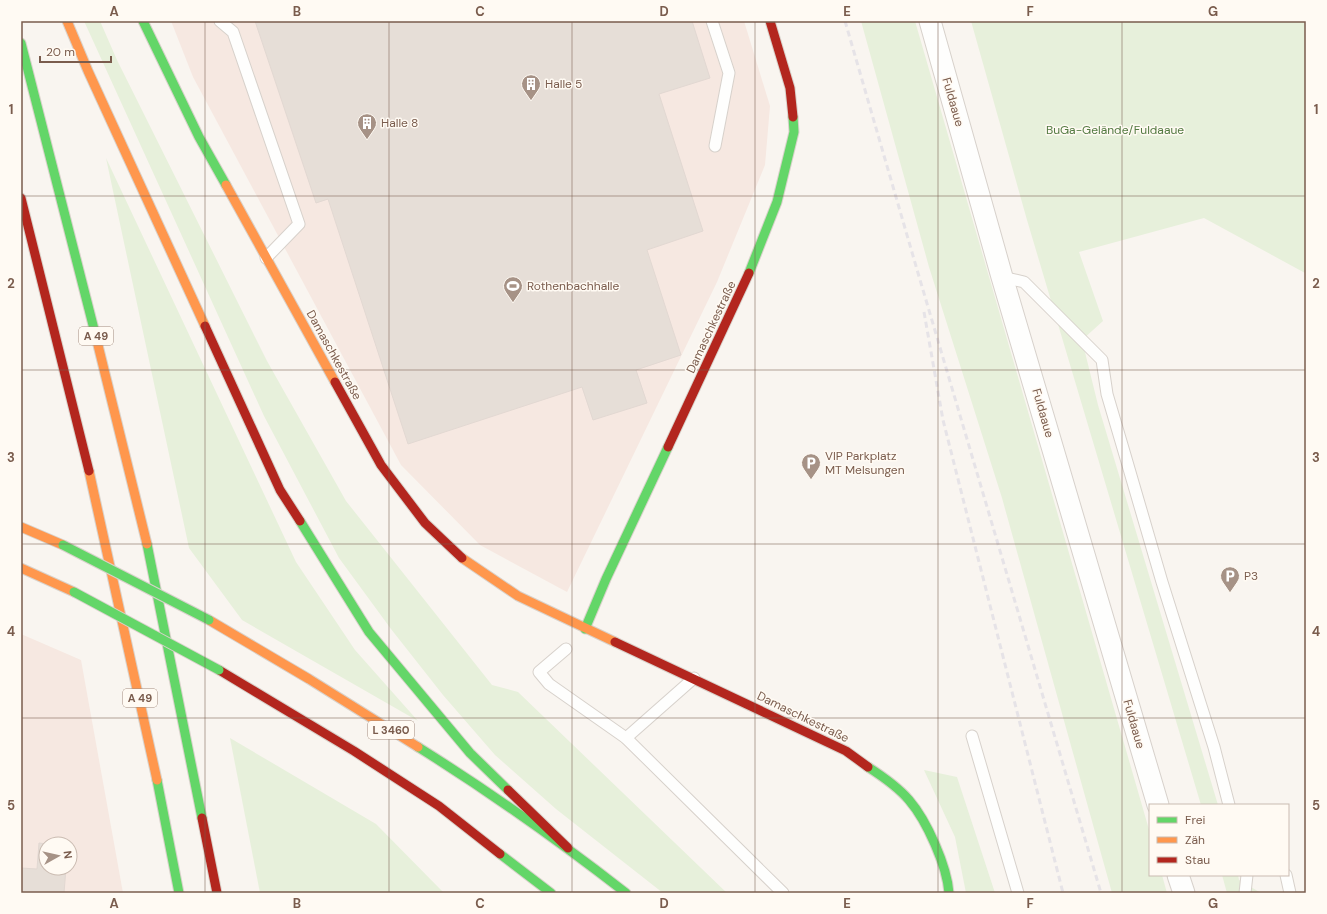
<svg xmlns="http://www.w3.org/2000/svg" width="1327" height="914" font-family="'DM Sans',sans-serif">
  <style>
    .commercial { fill: #f6e8e1; fill-rule: evenodd }
    .green { fill: #e7f0db }
    .building { fill: #e6ded7; stroke: #e2d8d2 }
    .lines { fill: none; stroke-linecap: round; stroke-linejoin: round }
    .lane-casing { stroke: #d7d1cb; stroke-width: 13 }
    .street-casing { stroke: #d7d1cb; stroke-width: 23 }
    .fast-casing { stroke: #d9d2cb; stroke-width: 11 }
    .slow-casing { stroke: #d9d2cb; stroke-width: 11 }
    .jam-casing { stroke: #d9d2cb; stroke-width: 11 }
    .lane { stroke: #fefefd; stroke-width: 11 }
    .street { stroke: #fefefd; stroke-width: 21 }
    .fast { stroke: #63d668; stroke-width: 9 }
    .slow { stroke: #ff974d; stroke-width: 9 }
    .jam { stroke: #b3261e; stroke-width: 9 }
    .rail { stroke: #e6e3e7; stroke-width: 3; stroke-dasharray: 6 4; stroke-linecap: butt }
    .fast-bridge-casing { stroke: #dad1cc; stroke-width: 11; stroke-linecap: butt }
    .fast-bridge { stroke: #63d668; stroke-width: 9 }
    .grid { fill: none; stroke: #7a5c4d; stroke-width: 1; stroke-opacity: 0.55 }
    .labels { text-anchor: middle; dominant-baseline: central; stroke-width: 3; stroke-linejoin: round; paint-order: stroke }
    .shield { fill: #fffaf3; stroke: #a28b7f; stroke-width: 1 }
    .shield-label { font-size: 11px; font-weight: bold; fill: #7a5c4d }
    .poi-label { font-size: 12px; fill: #7a5c4d; stroke: #fffaf3; text-anchor: start }
    .street-label { font-size: 12px; fill: #7a5c4d; stroke: #fffaf3 }
    .park-label { font-size: 12px; fill: #537a41; stroke: #fffaf3 }
    .neatline { fill: none; stroke: #7a5c4d; stroke-width: 1.5 }
    .grid-label { font-size: 13px; text-anchor: middle; font-weight: bold; fill: #7a5c4d }
  </style>
  <rect width="100%" height="100%" fill="#f9f5f0"/>
  <g class="commercial">
    <polygon points="171,21 744,21 770,106 765,165 717,282 567,592 480,545 401,465 193,77"/>
    <path d="M 21,634 L 81,660 L 123,893 L 21,893 ZM 46,844 L 70,844 L 70,868 L 46,868 Z"/>
  </g>
  <g class="green">
    <polygon points="84,21 100,21 117,60 267,361 346,501 492,685 518,692 727,893 663,893 556,809 495,755 443,695 391,629 339,558 264,416"/>
    <polygon points="861,21 915,21 1150,833 1150,875 1162,875 1167,893 1112,893 1002,498 929,267"/>
    <polygon points="971,21 1306,21 1306,275 1305,273 1204,218 1079,252 1103,321 1082,340 1098,405 1218,805 1201,805 1027,220"/>
    <polygon points="106,158 296,562 355,650 418,721 242,620 189,548"/>
    <polygon points="230,738 376,824 444,893 260,893"/>
    <polygon points="924,770 957,777 995,893 966,893 955,837"/>
    <polygon points="1222,875 1238,875 1239,880 1261,893 1227,893"/>
  </g>
  <g class="building">
    <polygon points="255,21 692,21 710,78 659,94 703,231 647,250 681,355 636,370 647,403 593,420 582,387 408,444 328,199 316,203"/>
    <polygon points="39,843 47,844 46,868 66,868 64,893 21,893 21,868 37,869"/>
  </g>
  <g class="lines">
    <g class="lane-casing">
      <g id="lane">
        <polyline points="220,21 233,32 299,224 266,258"/>
        <polyline points="712,21 729,73 715,146"/>
        <polyline points="1002,277 1024,282 1102,360 1107,394 1125,455 1162,582 1214,747 1229,805"/>
        <polyline points="566,649 539,672 549,684 626,738 783,893"/>
        <polyline points="972,736 1018,893"/>
        <polyline points="626,738 694,678"/>
        <polyline points="1286,875 1290,893"/>
        <polyline points="1245,893 1247,875"/>
      </g>
    </g>
    <g class="street-casing">
      <g id="street">
        <polyline points="930,21 1002,277 1158,805"/>
        <polyline points="1178,875 1184,893"/>
      </g>
    </g>
    <g class="fast-casing">
      <g id="fast">
        <polyline points="143,21 199,137 226,185"/>
        <polyline points="21,43 95,333"/>
        <polyline points="749,273 777,202 794,132 793,117"/>
        <polyline points="300,521 369,632 470,753 508,790"/>
        <polyline points="147,544 202,818"/>
        <polyline points="585,629 606,579 668,447"/>
        <path d="M 418,747 C 490,792 559,841 626,893"/>
        <path d="M 868,767 C 882,776 898,787 909,800 C 927,821 947,866 949,893"/>
        <polyline points="157,780 179,893"/>
        <polyline points="500,854 551,893"/>
      </g>
    </g>
    <g class="slow-casing">
      <g id="slow">
        <polyline points="67,21 88,71 205,326"/>
        <polyline points="226,185 335,382"/>
        <polyline points="95,333 147,544"/>
        <polyline points="89,471 157,780"/>
        <polyline points="21,527 63,545"/>
        <polyline points="462,558 518,596 615,642"/>
        <polyline points="21,568 74,592"/>
        <polyline points="209,620 309,679 418,747"/>
      </g>
    </g>
    <g class="jam-casing">
      <g id="jam">
        <polyline points="770,21 790,88 793,117"/>
        <polyline points="21,198 89,471"/>
        <polyline points="205,326 280,490 300,521"/>
        <polyline points="335,382 381,465 425,523 462,558"/>
        <polyline points="668,447 749,273"/>
        <polyline points="615,642 846,751 868,767"/>
        <polyline points="219,670 354,751 439,806 500,854"/>
        <polyline points="508,790 568,848"/>
        <polyline points="202,818 217,893"/>
      </g>
    </g>
    <use href="#lane" class="lane"/>
    <use href="#street" class="street"/>
    <use href="#fast" class="fast"/>
    <use href="#slow" class="slow"/>
    <use href="#jam" class="jam"/>
    <g class="rail">
      <polyline points="845,21 918,273 1101,893"/>
      <polyline points="924,312 943,420 1063,893"/>
    </g>
    <g class="fast-bridge-casing">
      <g id="fast-bridge">
        <polyline points="63,545 209,620"/>
        <polyline points="74,592 219,670"/>
      </g>
    </g>
    <use href="#fast-bridge" class="fast-bridge"/>
  </g>
  <path class="grid" d="M 205,21 L 205,893M 389,21 L 389,893M 572,21 L 572,893M 755,21 L 755,893M 938,21 L 938,893M 1122,21 L 1122,893M 21,196 L 1306,196M 21,370 L 1306,370M 21,544 L 1306,544M 21,718 L 1306,718"/>
  <defs>
    <g id="building-pin" transform="scale(1)"><path d="M0 17L-7.5 6A9.5 9.5 0 1 1 7.5 6Z" fill="#a69286" stroke="#fffaf3"/><path d="M-4-6H4V6H1V3H-1V6H-4ZM-2.5-4.3h1.7v1.8h-1.7ZM.8-4.3h1.7v1.8H.8ZM-2.5-1h1.7V.8h-1.7ZM.8-1h1.7V.8H.8Z" fill="#fff"/></g>
    <g id="stadium-pin" transform="scale(1)"><path d="M0 17L-7.5 6A9.5 9.5 0 1 1 7.5 6Z" fill="#a69286" stroke="#fffaf3"/><path d="M0-5a6.5 5 0 1 0 0 10a6.5 5 0 1 0 0-10ZM-3.5-1.8h7v3.6h-7Z" fill="#fff"/></g>
    <g id="parking-pin" transform="scale(1)"><path d="M0 17L-7.5 6A9.5 9.5 0 1 1 7.5 6Z" fill="#a69286" stroke="#fffaf3"/><path d="M-3.5-5.5H1a3.5 3.5 0 0 1 0 7H-1V5.5H-3.5ZM-1-3.4V-.6H.8a1.4 1.4 0 0 0 0-2.8Z" fill="#fff"/></g>
  </defs>
  <g fill-rule="evenodd">
    <use href="#building-pin" x="531" y="84"/>
    <use href="#building-pin" x="367" y="123"/>
    <use href="#stadium-pin" x="513" y="286"/>
    <use href="#parking-pin" x="811" y="463"/>
    <use href="#parking-pin" x="1230" y="576"/>
  </g>
  <g class="labels">
    <g class="shield">
      <rect x="79" y="327" width="34" height="18" rx="3"/>
      <rect x="123" y="689" width="34" height="18" rx="3"/>
      <rect x="368" y="721" width="46" height="18" rx="3"/>
    </g>
    <g class="shield-label">
      <text x="96" y="336">A 49</text>
      <text x="140" y="698">A 49</text>
      <text x="391" y="730">L 3460</text>
    </g>
    <g class="poi-label">
      <text x="545" y="84">Halle 5</text>
      <text x="381" y="123">Halle 8</text>
      <text x="527" y="286">Rothenbachhalle</text>
      <text x="825" y="456">VIP Parkplatz<tspan x="825" dy="14">MT Melsungen</tspan></text>
      <text x="1244" y="576">P3</text>
    </g>
    <g class="street-label">
      <text transform="translate(953 102) rotate(74)">Fuldaaue</text>
      <text transform="translate(711 327) rotate(-65)">Damaschkestraße</text>
      <text transform="translate(334 355) rotate(61)">Damaschkestraße</text>
      <text transform="translate(1043 413) rotate(74)">Fuldaaue</text>
      <text transform="translate(803 717) rotate(26)">Damaschkestraße</text>
      <text transform="translate(1134 724) rotate(74)">Fuldaaue</text>
    </g>
    <g class="park-label">
      <text x="1115" y="130">BuGa-Gelände/Fuldaaue</text>
    </g>
  </g>
  <rect width="1327" height="914" fill="none" stroke="#fffaf3" stroke-width="44"/>
  <rect x="1149" y="804" width="140" height="72" fill="#fffaf3" stroke="#cabbb1"/>
  <rect x="1157" y="817" width="20" height="6" fill="#63d668" stroke="#cabbb1"/>
  <text x="1185" y="824" font-size="12" fill="#7a5c4d">Frei</text>
  <rect x="1157" y="837" width="20" height="6" fill="#ff974d" stroke="#cabbb1"/>
  <text x="1185" y="844" font-size="12" fill="#7a5c4d">Zäh</text>
  <rect x="1157" y="857" width="20" height="6" fill="#b3261e" stroke="#cabbb1"/>
  <text x="1185" y="864" font-size="12" fill="#7a5c4d">Stau</text>
  <g transform="translate(58 856) rotate(82)"><circle r="19" fill="#fffaf3" stroke="#cabbb1"/>
  <path d="M0-3L7 15L0 10L-7 15Z" fill="#a69286"/>
  <text y="-6" font-size="11" font-weight="bold" text-anchor="middle" fill="#7a5c4d">N</text>
  </g>
  <path d="M40 56v6h71v-6" fill="none" stroke="#7a5c4d" stroke-width="2"/>
  <text x="46" y="56" font-size="12" fill="#7a5c4d" stroke="#fffaf3" stroke-width="3" paint-order="stroke">20 m</text>
  <rect x="22" y="22" width="1283" height="870" class="neatline"/>
  <g class="grid-label">
    <text x="114" y="16">A</text>
    <text x="297" y="16">B</text>
    <text x="480" y="16">C</text>
    <text x="664" y="16">D</text>
    <text x="847" y="16">E</text>
    <text x="1030" y="16">F</text>
    <text x="1213" y="16">G</text>
    <text x="11" y="114">1</text>
    <text x="1316" y="114">1</text>
    <text x="11" y="288">2</text>
    <text x="1316" y="288">2</text>
    <text x="11" y="462">3</text>
    <text x="1316" y="462">3</text>
    <text x="11" y="636">4</text>
    <text x="1316" y="636">4</text>
    <text x="11" y="810">5</text>
    <text x="1316" y="810">5</text>
    <text x="114" y="908">A</text>
    <text x="297" y="908">B</text>
    <text x="480" y="908">C</text>
    <text x="664" y="908">D</text>
    <text x="847" y="908">E</text>
    <text x="1030" y="908">F</text>
    <text x="1213" y="908">G</text>
  </g>
</svg>
